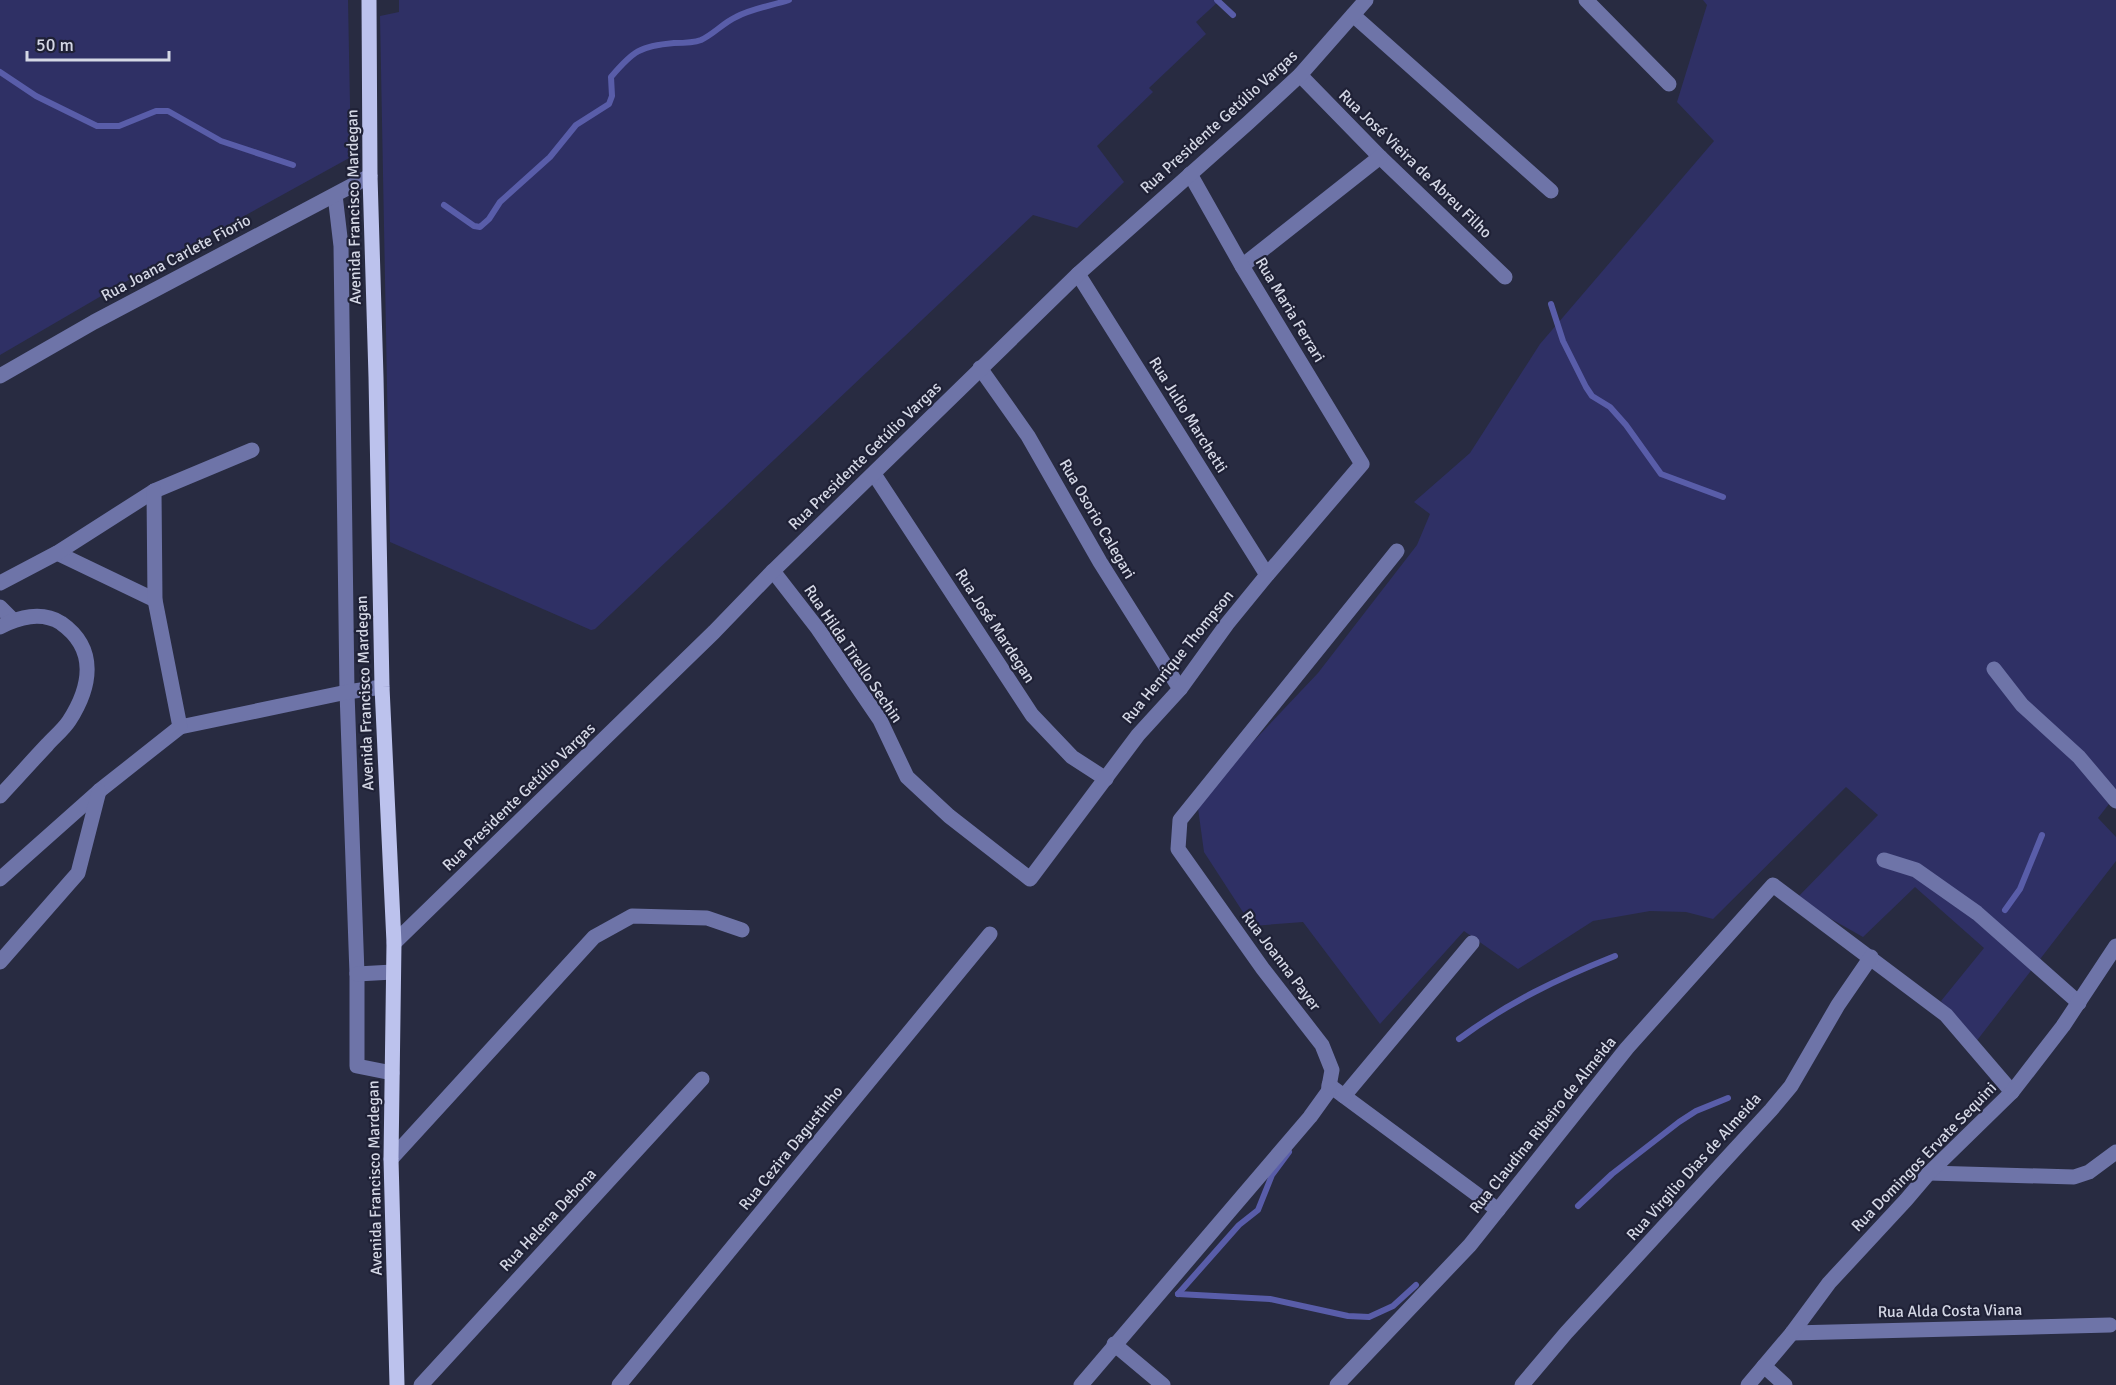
<svg xmlns="http://www.w3.org/2000/svg" width="2116" height="1385" font-family="Signika,sans-serif">
  <style>
    .green { fill: #2f3065 }
    .lines { fill: none; stroke-linecap: round; stroke-linejoin: round }
    .stream { stroke: #595da9; stroke-width: 6 }
    .minor { stroke: #6e74a8; stroke-width: 15 }
    .major { stroke: #bcc2ed; stroke-width: 15 }
    .labels { text-anchor: middle; dominant-baseline: central; stroke-width: 4.5; stroke-linejoin: round; paint-order: stroke }
    .street-label { font-size: 16px; fill: #d4d7e5; stroke: #1f2136 }
  </style>
  <rect width="100%" height="100%" fill="#282b41"/>
  <g class="green">
    <polygon points="0,0 348,0 351,157 139,274 0,355"/>
    <polygon points="399,0 1220,0 1196,22 1206,34 1149,88 1153,92 1097,146 1124,182 1077,228 1033,215 595,629 591,630 390,542 380,16 399,12"/>
    <polygon points="1703,0 2116,0 2116,795 2098,818 2116,837 2116,861 1975,1043 1941,1001 1984,948 1915,887 1863,937 1796,899 1878,815 1846,787 1713,919 1686,912 1650,911 1593,921 1518,969 1464,931 1380,1024 1303,922 1252,926 1204,852 1197,801 1318,673 1417,545 1430,514 1414,502 1470,453 1540,344 1714,141 1677,102 1707,5"/>
  </g>
  <g class="lines">
    <g class="stream">
      <polyline points="1217,0 1233,15"/>
      <polyline points="0,72 36,96 97,126 119,126 156,111 168,111 221,141 293,165"/>
      <path d="M 444,205 L 474,226 L 480,227 L 489,219 L 500,202 L 550,157 L 576,125 L 609,104 L 612,96 L 611,77 C 633,51 640,46 674,43 C 683,43 693,43 701,40 C 714,34 723,23 736,17 C 753,8 771,6 789,0"/>
      <polyline points="1551,304 1563,341 1586,387 1592,396 1610,407 1626,425 1661,474 1723,497"/>
      <polyline points="2005,910 2020,889 2042,835"/>
      <path d="M 1459,1039 C 1509,1002 1557,979 1615,956"/>
      <polyline points="1578,1206 1612,1174 1679,1122 1696,1111 1728,1098"/>
      <polyline points="1178,1294 1270,1299 1348,1316 1369,1317 1393,1306 1416,1285"/>
      <polyline points="1178,1294 1239,1225 1258,1210 1272,1175 1289,1152"/>
    </g>
    <g class="minor">
      <polyline points="1586,0 1669,84"/>
      <polyline points="1353,15 1551,191"/>
      <polyline points="1300,75 1380,157 1505,277"/>
      <polyline points="335,195 341,246 347,692 357,974 357,1066 392,1073"/>
      <polyline points="1242,266 1380,157"/>
      <polyline points="1078,274 1267,575"/>
      <polyline points="980,368 1028,436 1100,562 1180,689"/>
      <polyline points="0,376 94,322 370,176"/>
      <polyline points="874,474 1032,715 1072,757 1106,779"/>
      <polyline points="57,553 155,600"/>
      <polyline points="773,571 818,629 880,720 907,777 949,816 1030,879 1138,735 1180,689 1227,624 1267,575 1362,464 1242,266 1190,174"/>
      <polyline points="0,583 57,553 154,491 252,450"/>
      <polyline points="0,607 13,620"/>
      <path d="M 0,627 C 18,617 42,611 61,623 C 98,649 91,687 69,721 C 63,730 54,737 47,745 C 31,762 16,779 0,796"/>
      <polyline points="1994,669 2022,705 2079,757 2116,801"/>
      <polyline points="180,727 347,692 382,687"/>
      <polyline points="1884,860 1916,870 1977,913 2079,1003"/>
      <polyline points="0,879 99,791 180,727 155,600 154,491"/>
      <polyline points="394,943 714,632 773,571 1078,274 1248,123 1300,75 1366,0"/>
      <polyline points="0,962 78,873 99,791"/>
      <polyline points="357,974 393,972"/>
      <polyline points="1329,1085 1498,1210"/>
      <polyline points="1344,1096 1472,943"/>
      <polyline points="391,1159 594,937 632,916 707,918 742,930"/>
      <polyline points="1929,1173 2074,1177 2089,1172 2116,1152"/>
      <polyline points="1792,1333 2110,1325"/>
      <polyline points="1114,1344 1163,1385"/>
      <polyline points="1764,1366 1785,1385"/>
      <polyline points="421,1385 702,1079"/>
      <polyline points="619,1385 990,934"/>
      <polyline points="1081,1385 1310,1117 1328,1092 1332,1070 1322,1045 1263,969 1178,849 1180,820 1397,551"/>
      <polyline points="1337,1385 1470,1245 1627,1048 1773,885 1946,1015 2012,1092"/>
      <polyline points="1522,1385 1566,1333 1771,1110 1791,1086 1838,1005 1871,957"/>
      <polyline points="1748,1385 1792,1333 1829,1283 1906,1200 1929,1173 2012,1092 2063,1026 2116,946"/>
    </g>
    <polyline class="major" points="369,0 370,176 376,377 382,687 394,943 391,1159 397,1385"/>
  </g>
  <g class="labels">
    <g class="street-label">
      <text transform="translate(1219 122) rotate(-42)">Rua Presidente Getúlio Vargas</text>
      <text transform="translate(1415 164) rotate(44)">Rua José Vieira de Abreu Filho</text>
      <text transform="translate(354 207) rotate(-91)">Avenida Francisco Mardegan</text>
      <text transform="translate(176 258) rotate(-28)">Rua Joana Carlete Fiorio</text>
      <text transform="translate(1290 310) rotate(59)">Rua Maria Ferrari</text>
      <text transform="translate(1188 415) rotate(58)">Rua Julio Marchetti</text>
      <text transform="translate(865 456) rotate(-44)">Rua Presidente Getúlio Vargas</text>
      <text transform="translate(1097 519) rotate(60)">Rua Osorio Calegari</text>
      <text transform="translate(995 626) rotate(57)">Rua José Mardegan</text>
      <text transform="translate(853 654) rotate(56)">Rua Hilda Tirello Sechin</text>
      <text transform="translate(1178 657) rotate(-51)">Rua Henrique Thompson</text>
      <text transform="translate(365 693) rotate(-92)">Avenida Francisco Mardegan</text>
      <text transform="translate(519 797) rotate(-44)">Rua Presidente Getúlio Vargas</text>
      <text transform="translate(1281 961) rotate(53)">Rua Joanna Payer</text>
      <text transform="translate(1543 1125) rotate(-51)">Rua Claudina Ribeiro de Almeida</text>
      <text transform="translate(791 1148) rotate(-51)">Rua Cezira Dagustinho</text>
      <text transform="translate(1924 1157) rotate(-46)">Rua Domingos Ervate Sequini</text>
      <text transform="translate(1694 1167) rotate(-48)">Rua Virgilio Dias de Almeida</text>
      <text transform="translate(375 1178) rotate(-91)">Avenida Francisco Mardegan</text>
      <text transform="translate(548 1220) rotate(-47)">Rua Helena Debona</text>
      <text transform="translate(1950 1311) rotate(-1)">Rua Alda Costa Viana</text>
    </g>
  </g>
  <path d="M27 51v9h142v-9" fill="none" stroke="#d4d7e5" stroke-width="3"/>
  <text x="36" y="51" font-size="18" fill="#d4d7e5" stroke="#1f2136" stroke-width="4.5" paint-order="stroke">50 m</text>
</svg>
